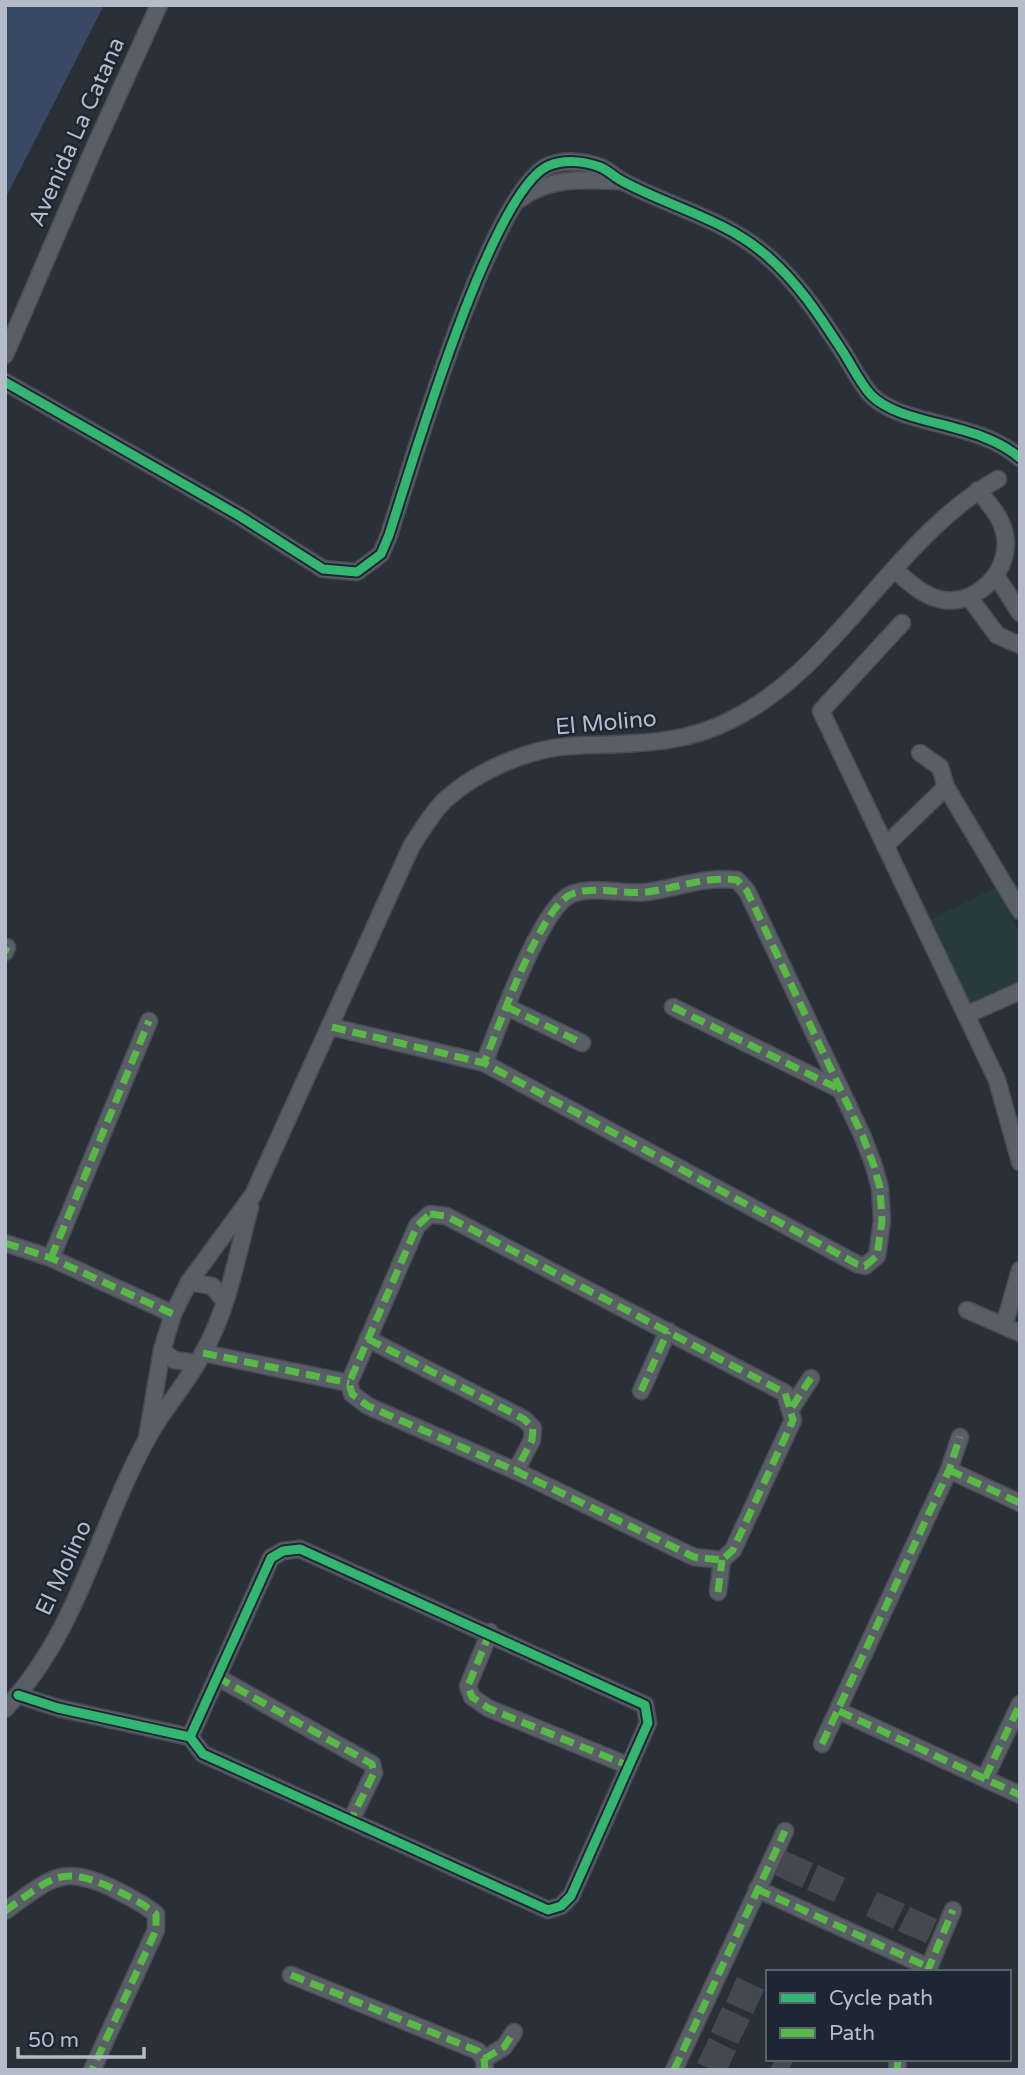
<svg xmlns="http://www.w3.org/2000/svg" width="1025" height="2075" font-family="'Varela Round',sans-serif">
  <style>
    .green { fill: #273a3e }
    .water { fill: #384963 }
    .building { fill: #444950 }
    .lines { fill: none; stroke-linecap: round; stroke-linejoin: round }
    .minor-casing { stroke: #484c53; stroke-width: 19 }
    .minor { stroke: #5a5e66; stroke-width: 16 }
    .quiet { stroke: #58b947; stroke-width: 7; stroke-dasharray: 14 7; stroke-linecap: butt }
    .cycleway-casing { stroke: #1d2633; stroke-width: 13 }
    .cycleway { stroke: #33b770; stroke-width: 9 }
    .labels { text-anchor: middle; dominant-baseline: central; stroke-width: 5; stroke-linejoin: round; paint-order: stroke }
    .street-label { font-size: 23px; fill: #b4bcc9; stroke: #1d2633 }
  </style>
  <rect width="100%" height="100%" fill="#2a3038"/>
  <polygon class="green" points="997,887 1020,934 1020,982 971,1005 929,920"/>
  <polygon class="water" points="5,5 104,5 5,199"/>
  <g class="building">
    <polygon points="786,1851 813,1863 802,1888 775,1875"/>
    <polygon points="818,1865 845,1878 834,1902 807,1890"/>
    <polygon points="877,1892 905,1904 893,1929 866,1916"/>
    <polygon points="910,1907 937,1919 926,1943 898,1931"/>
    <polygon points="737,1977 764,1990 753,2014 726,2002"/>
    <polygon points="722,2007 750,2020 738,2044 711,2032"/>
    <polygon points="709,2038 736,2051 727,2070 713,2070 697,2063"/>
    <polygon points="775,2059 794,2059 789,2070 770,2070"/>
  </g>
  <g class="lines">
    <g class="minor-casing">
      <g id="minor">
        <path d="M 520,199 C 550,176 586,180 622,181"/>
        <polyline points="5,355 95,146 159,5"/>
        <path d="M 5,382 L 238,515 L 323,569 L 357,572 L 381,554 L 389,535 C 411,467 491,192 548,166 C 564,159 584,161 600,167 C 608,170 614,177 622,181 C 670,207 725,219 767,256 C 799,283 822,320 845,355 C 853,368 861,384 871,395 C 903,427 976,420 1020,458"/>
        <path d="M 894,569 C 909,582 923,597 944,600 C 980,605 1014,566 1004,531 C 1000,515 988,503 978,490"/>
        <polyline points="997,577 1020,613"/>
        <polyline points="969,597 997,635 1020,645"/>
        <polyline points="902,623 821,711 997,1080 1020,1162"/>
        <polyline points="920,753 940,767 946,787"/>
        <polyline points="885,846 946,787 1020,911"/>
        <polyline points="5,952 7,947"/>
        <polyline points="507,1007 582,1043"/>
        <polyline points="673,1007 841,1090"/>
        <polyline points="966,1015 1020,991"/>
        <path d="M 332,1027 L 484,1063 L 857,1264 L 865,1266 L 877,1256 L 882,1221 L 880,1188 L 874,1166 L 863,1137 L 747,891 L 737,880 C 705,876 677,888 647,892 C 622,895 596,885 572,894 C 541,905 498,1029 484,1063"/>
        <polygon points="430,1214 446,1216 785,1393 793,1420 733,1550 722,1560 694,1557 516,1471 368,1406 352,1394 349,1383 417,1226"/>
        <polyline points="5,1243 51,1258 173,1314"/>
        <polyline points="51,1258 149,1021"/>
        <polyline points="189,1282 212,1286 224,1300"/>
        <polyline points="967,1310 1020,1333"/>
        <polyline points="1004,1326 1020,1270"/>
        <polyline points="368,1339 524,1419 533,1428 532,1440 516,1471"/>
        <polyline points="162,1350 174,1360 197,1363"/>
        <polyline points="203,1353 349,1383"/>
        <polyline points="641,1391 668,1331"/>
        <polyline points="792,1407 811,1378"/>
        <path d="M 147,1438 L 162,1350 L 173,1314 L 189,1282 L 253,1195 L 411,847 C 421,831 431,814 445,800 C 477,771 527,749 570,746 C 626,743 679,747 731,720 C 838,667 893,538 998,479"/>
        <polyline points="949,1470 1020,1503"/>
        <polyline points="718,1592 722,1560"/>
        <polyline points="490,1632 468,1686 472,1697 488,1708 629,1766"/>
        <polyline points="217,1677 372,1764 374,1773 351,1820"/>
        <polyline points="18,1695 58,1708 190,1737 203,1754 548,1910 561,1906 571,1896 648,1723 645,1705 300,1549 283,1551 271,1558 190,1737"/>
        <path d="M 5,1709 C 78,1633 98,1527 148,1437 C 164,1408 187,1383 203,1353 C 228,1310 237,1255 250,1207"/>
        <polyline points="839,1711 1020,1795"/>
        <polyline points="822,1744 949,1470 960,1437"/>
        <polyline points="985,1778 1020,1704"/>
        <polyline points="757,1889 928,1967"/>
        <path d="M 5,1911 C 51,1879 60,1863 114,1889 C 129,1897 143,1903 156,1914 L 156,1930 L 92,2070"/>
        <polyline points="927,1972 953,1910"/>
        <polyline points="291,1975 478,2051 484,2059 485,2070"/>
        <polyline points="484,2059 504,2047 514,2032"/>
        <polyline points="674,2070 785,1831"/>
        <polyline points="897,2070 898,2059"/>
      </g>
    </g>
    <use href="#minor" class="minor"/>
    <g class="quiet">
      <polyline points="5,952 7,947"/>
      <polyline points="507,1007 582,1043"/>
      <polyline points="673,1007 841,1090"/>
      <path d="M 332,1027 L 484,1063 L 857,1264 L 865,1266 L 877,1256 L 882,1221 L 880,1188 L 874,1166 L 863,1137 L 747,891 L 737,880 C 705,876 677,888 647,892 C 622,895 596,885 572,894 C 541,905 498,1029 484,1063"/>
      <polygon points="430,1214 446,1216 785,1393 793,1420 733,1550 722,1560 694,1557 516,1471 368,1406 352,1394 349,1383 417,1226"/>
      <polyline points="5,1243 51,1258 173,1314"/>
      <polyline points="51,1258 149,1021"/>
      <polyline points="368,1339 524,1419 533,1428 532,1440 516,1471"/>
      <polyline points="203,1353 349,1383"/>
      <polyline points="641,1391 668,1331"/>
      <polyline points="792,1407 811,1378"/>
      <polyline points="949,1470 1020,1503"/>
      <polyline points="718,1592 722,1560"/>
      <polyline points="490,1632 468,1686 472,1697 488,1708 629,1766"/>
      <polyline points="217,1677 372,1764 374,1773 351,1820"/>
      <polyline points="839,1711 1020,1795"/>
      <polyline points="822,1744 949,1470 960,1437"/>
      <polyline points="985,1778 1020,1704"/>
      <polyline points="757,1889 928,1967"/>
      <path d="M 5,1911 C 51,1879 60,1863 114,1889 C 129,1897 143,1903 156,1914 L 156,1930 L 92,2070"/>
      <polyline points="927,1972 953,1910"/>
      <polyline points="291,1975 478,2051 484,2059 485,2070"/>
      <polyline points="484,2059 504,2047 514,2032"/>
      <polyline points="674,2070 785,1831"/>
      <polyline points="897,2070 898,2059"/>
    </g>
    <g class="cycleway-casing">
      <g id="cycleway">
        <path d="M 5,382 L 238,515 L 323,569 L 357,572 L 381,554 L 389,535 C 411,467 491,192 548,166 C 564,159 584,161 600,167 C 608,170 614,177 622,181 C 670,207 725,219 767,256 C 799,283 822,320 845,355 C 853,368 861,384 871,395 C 903,427 976,420 1020,458"/>
        <polyline points="18,1695 58,1708 190,1737 203,1754 548,1910 561,1906 571,1896 648,1723 645,1705 300,1549 283,1551 271,1558 190,1737"/>
      </g>
    </g>
    <use href="#cycleway" class="cycleway"/>
  </g>
  <g class="labels">
    <g class="street-label">
      <text transform="translate(77 132) rotate(-66)">Avenida La Catana</text>
      <text transform="translate(606 723) rotate(-5)">El Molino</text>
      <text transform="translate(64 1568) rotate(-65)">El Molino</text>
    </g>
  </g>
  <rect width="1025" height="2075" fill="none" stroke="#b4bcc9" stroke-width="14"/>
  <rect x="766" y="1970" width="245" height="91" fill="#1d2633" stroke="#59626f" stroke-width="2"/>
  <rect x="780" y="1993" width="35" height="10" fill="#33b770" stroke="#59626f" stroke-width="2"/>
  <text x="829" y="2005" font-size="21" fill="#b4bcc9">Cycle path</text>
  <rect x="780" y="2028" width="35" height="10" fill="#58b947" stroke="#59626f" stroke-width="2"/>
  <text x="829" y="2040" font-size="21" fill="#b4bcc9">Path</text>
  <path d="M18 2047v10h126v-10" fill="none" stroke="#b4bcc9" stroke-width="3.5"/>
  <text x="28" y="2047" font-size="21" fill="#b4bcc9" stroke="#1d2633" stroke-width="5" paint-order="stroke">50 m</text>
</svg>
